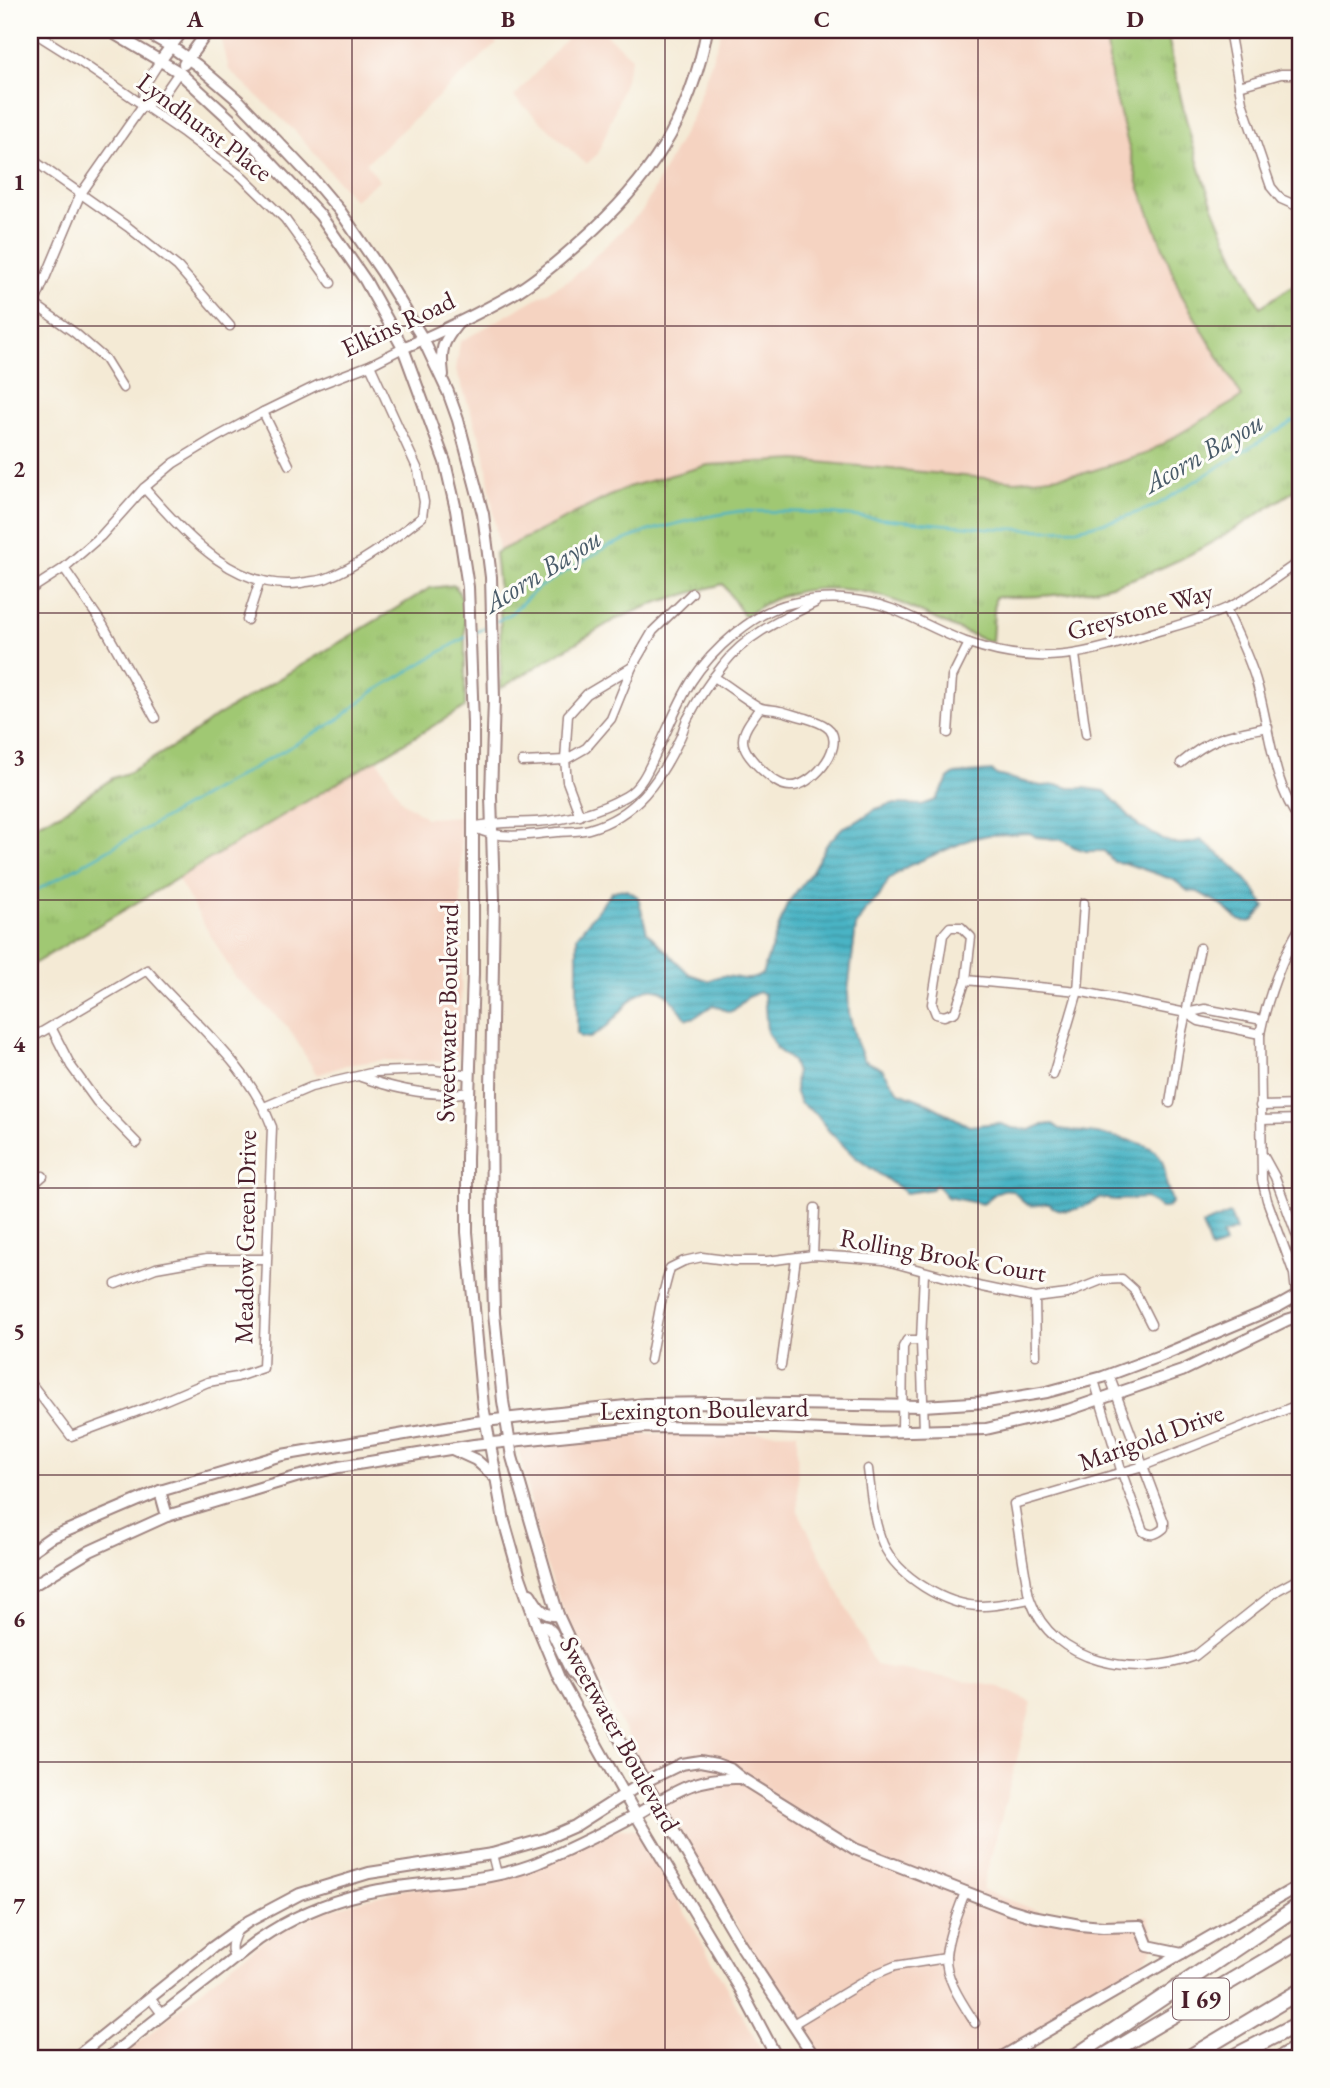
<svg xmlns="http://www.w3.org/2000/svg" width="1330" height="2088" font-family="'EB Garamond',serif">
  <style>
    .built { fill: #f5d3c1 }
    .grass { fill: url(#grass-tufts); stroke: #75744f; stroke-width: 2 }
    .water { fill: url(#water-rules); stroke: #496a78; stroke-width: 2 }
    .lines { fill: none; stroke-linecap: round; stroke-linejoin: round }
    .stream { stroke: #48b4c5; stroke-width: 2.5 }
    .street-casing { stroke: #9f8480; stroke-width: 11 }
    .secondary-casing { stroke: #9f8480; stroke-width: 14 }
    .highway-casing { stroke: #9f8480; stroke-width: 18 }
    .street { stroke: #fff; stroke-width: 8 }
    .secondary { stroke: #fff; stroke-width: 10 }
    .highway { stroke: #fff; stroke-width: 14 }
    .grid { fill: none; stroke: #4a1f2b; stroke-width: 2; stroke-opacity: 0.55 }
    .labels { text-anchor: middle; dominant-baseline: central; stroke-width: 6; stroke-linejoin: round; paint-order: stroke }
    .shield { fill: #fdfcf7; stroke: #806168; stroke-width: 2 }
    .shield-label { font-size: 24px; font-weight: bold; fill: #4a1f2b }
    .street-label { font-size: 26px; fill: #4a1f2b; stroke: #fdfcf7 }
    .water-label { font-size: 28px; font-style: italic; fill: #495b69; stroke: #fdfcf7 }
    .neatline { fill: none; stroke: #4a1f2b; stroke-width: 2.5 }
    .grid-label { font-size: 23px; text-anchor: middle; font-weight: bold; fill: #4a1f2b }
  </style>
  <defs>
    <pattern id="grass-tufts" width="24" height="20" patternUnits="userSpaceOnUse" patternTransform="scale(1.75)"><rect width="24" height="20" fill="#a0c873"/><path d="M3 7l-1-3M5 7V3M7 7l1-3M15 17l-1-3M17 17v-4M19 17l1-3" fill="none" stroke="#8bab64"/></pattern>
    <pattern id="water-rules" width="6" height="5" patternUnits="userSpaceOnUse" patternTransform="scale(1.75)"><rect width="6" height="5" fill="#48b4c5"/><path d="M0 2.5h6" fill="none" stroke="#3e92a0"/></pattern>
  </defs>
  <rect width="100%" height="100%" fill="#fdfcf7"/>
  <filter id="ink" filterUnits="userSpaceOnUse"><feTurbulence type="fractalNoise" baseFrequency=".0143" numOctaves="2"/><feDisplacementMap in="SourceGraphic" scale="14" xChannelSelector="R" yChannelSelector="G"/><feConvolveMatrix kernelMatrix="1 2 1 2 8 2 1 2 1" color-interpolation-filters="sRGB"/></filter>
  <filter id="wash" filterUnits="userSpaceOnUse"><feTurbulence type="fractalNoise" baseFrequency=".00686" numOctaves="4" result="noise"/><feDisplacementMap in="SourceGraphic" scale="28" xChannelSelector="R" yChannelSelector="G"/><feGaussianBlur stdDeviation="1.57" result="paint"/><feColorMatrix in="noise" values="0 0 0 0 0 0 0 0 0 0 0 0 0 0 0 0 0 1.4 0 .05"/><feComposite in="paint" operator="in"/></filter>
  <g filter="url(#wash)">
    <rect width="100%" height="100%" fill="#f4ead5"/>
    <g class="built">
      <polygon points="222,30 483,30 497,43 366,163 379,180 354,200 295,131 229,70 220,32"/>
      <polygon points="574,30 600,30 632,57 616,107 598,154 586,164 514,97"/>
      <polygon points="722,30 1105,30 1112,83 1139,186 1181,294 1243,396 1145,454 1085,473 1016,481 797,460 628,487 499,551 484,449 456,370 460,342 572,278 643,210 692,117"/>
      <polygon points="378,760 402,801 426,818 461,816 461,1052 447,1062 383,1060 346,1065 317,1075 288,1027 235,977 177,878"/>
      <polygon points="797,1432 798,1511 875,1665 1000,1687 1032,1703 982,1890 1040,1912 1103,1921 1148,1916 1156,1942 1143,1963 994,2058 819,2058 794,2020 654,1789 560,1603 539,1544 518,1444 645,1434"/>
      <polygon points="632,1828 640,1832 766,2058 120,2058 225,1970 270,1936 327,1910 404,1889 503,1878 618,1829"/>
    </g>
    <g class="grass">
      <path d="M 1105,30 L 1167,30 C 1177,87 1190,143 1210,198 C 1224,236 1242,271 1260,307 L 1300,281 L 1300,487 C 1222,538 1150,588 1053,595 C 1034,597 1014,597 995,597 L 992,642 C 959,632 930,616 898,602 C 862,587 814,583 777,598 C 766,602 755,610 744,616 L 723,584 L 658,602 L 614,620 L 501,688 L 500,600 L 495,553 L 628,487 L 708,465 L 797,460 L 1016,481 L 1085,473 L 1145,454 L 1242,397 L 1181,294 L 1139,186 L 1112,83 Z"/>
      <polygon points="455,585 465,605 465,707 30,966 30,827 61,813 113,778 128,773 187,738 212,719 430,588"/>
    </g>
    <g class="water">
      <path d="M 992,771 L 996,775 L 1041,786 L 1059,785 L 1069,788 L 1085,788 L 1105,791 L 1140,827 C 1147,828 1149,832 1155,835 C 1171,845 1183,846 1201,840 C 1226,859 1250,878 1265,907 L 1253,921 L 1246,922 L 1239,920 L 1220,904 L 1198,892 L 1188,891 L 1174,880 L 1125,863 L 1114,862 L 1104,851 L 1086,851 L 1074,847 L 1062,840 L 1036,837 L 1030,833 L 988,835 L 971,839 L 908,866 L 889,879 L 879,897 L 865,911 L 856,926 L 848,992 L 849,1013 L 856,1041 L 864,1060 L 882,1069 L 899,1092 L 925,1102 L 969,1126 L 998,1123 L 1012,1128 L 1030,1130 L 1042,1125 L 1053,1124 L 1060,1129 C 1080,1132 1144,1138 1156,1152 C 1164,1161 1165,1170 1166,1182 C 1167,1189 1171,1196 1172,1203 L 1166,1208 L 1161,1208 L 1146,1198 L 1116,1200 L 1099,1198 C 1085,1208 1063,1217 1049,1204 C 1041,1203 1034,1208 1026,1204 C 1021,1201 1018,1195 1014,1192 C 1003,1184 991,1197 983,1204 L 947,1197 L 936,1184 L 932,1189 L 906,1193 L 855,1157 L 829,1131 L 816,1114 L 800,1103 L 795,1090 L 796,1073 L 792,1061 L 777,1049 L 767,1032 L 764,994 L 759,992 L 748,997 L 734,1010 L 729,1012 L 713,1005 L 695,1017 L 687,1019 C 680,1011 673,999 665,993 C 642,978 626,1007 612,1021 C 606,1028 598,1033 590,1038 L 581,1037 L 577,1034 L 577,936 L 612,892 C 623,887 628,890 638,897 L 647,932 L 689,974 L 709,981 C 729,967 742,988 762,974 L 787,904 L 812,871 L 827,844 L 843,827 L 856,822 L 876,809 L 891,804 L 922,805 L 936,800 L 949,778 L 955,774 Z"/>
      <polygon points="1230,1214 1236,1230 1222,1235 1225,1245 1211,1250 1202,1225"/>
    </g>
    <g class="lines">
      <g class="stream">
        <polyline points="497,621 510,614 538,588 607,547 648,531 700,518 740,511 804,512 987,528 1043,530 1077,529 1119,519 1155,506 1300,417"/>
        <polyline points="472,634 488,626"/>
        <polyline points="30,894 338,720 373,692 466,637"/>
      </g>
    </g>
  </g>
  <g filter="url(#ink)">
    <g class="lines">
      <g class="street-casing">
        <g id="street">
          <polyline points="30,30 76,59 184,133 240,175 285,219 331,283"/>
          <polyline points="1229,30 1242,102 1271,187 1281,199 1297,206"/>
          <polyline points="1239,86 1281,74 1300,74"/>
          <polyline points="143,105 161,98 179,72"/>
          <polyline points="30,158 128,227 178,267 230,326"/>
          <polyline points="30,301 75,333 105,359 123,388"/>
          <polyline points="30,314 80,195 143,105 144,86 160,61"/>
          <polyline points="263,412 289,465"/>
          <path d="M 144,488 C 185,533 233,592 301,583 C 310,581 320,581 327,578 C 362,564 392,540 422,517 L 424,502 L 418,470 L 370,365"/>
          <polyline points="64,568 103,625 155,718"/>
          <polyline points="30,590 64,568 101,536 144,488 174,463 215,438 263,412 318,385 370,365 403,348"/>
          <path d="M 1226,609 C 1237,634 1250,658 1257,684 C 1270,729 1272,783 1300,821"/>
          <polyline points="247,620 260,580"/>
          <polyline points="1075,655 1086,734"/>
          <path d="M 714,677 C 729,686 744,699 759,707 C 765,710 773,709 780,711 C 789,713 797,716 806,718 C 814,721 824,723 830,730 C 845,749 810,788 790,786 C 779,786 770,777 762,770 C 735,744 739,736 760,708"/>
          <polyline points="948,733 952,677 969,643"/>
          <polyline points="522,762 565,760 586,748 611,719 632,667"/>
          <path d="M 1181,763 C 1213,736 1228,735 1268,727"/>
          <polyline points="580,816 567,781 565,760 568,715 587,694 632,667 653,631 692,593"/>
          <path d="M 472,827 C 494,822 513,823 535,822 C 567,820 598,812 626,796 C 643,786 650,765 658,749 C 669,727 678,703 691,682 C 711,651 755,610 793,603 C 824,596 862,597 892,609 C 918,619 943,634 969,643 C 1039,668 1087,654 1155,632 C 1178,625 1202,619 1225,609 C 1248,600 1279,575 1300,561"/>
          <path d="M 473,827 C 479,830 486,833 493,834 C 513,838 537,834 557,832 C 567,831 579,832 589,829 C 636,816 660,780 680,738 C 683,732 684,725 688,718 C 698,699 710,681 723,665 C 746,635 782,619 815,603"/>
          <polygon points="950,927 961,927 971,937 966,980 955,1012 944,1016 936,1014 932,1004 943,935"/>
          <polyline points="966,980 1078,991 1186,1013 1205,1009 1262,1020"/>
          <polyline points="1186,1013 1199,1021 1260,1034"/>
          <polyline points="51,1027 71,1066 97,1102 137,1143"/>
          <path d="M 30,1039 L 147,970 C 190,1020 248,1063 272,1127 L 263,1368 L 237,1377 L 208,1382 L 149,1407 L 71,1436 L 30,1382"/>
          <polyline points="1053,1075 1078,991 1084,903"/>
          <path d="M 361,1077 C 395,1089 434,1098 469,1092"/>
          <polyline points="1170,1103 1179,1045 1200,948"/>
          <polyline points="1260,1106 1300,1105"/>
          <polyline points="264,1107 311,1087 375,1072 433,1070 470,1075"/>
          <polyline points="1261,1120 1300,1119"/>
          <polyline points="1264,1157 1275,1177 1300,1244"/>
          <polyline points="30,1187 43,1176"/>
          <polyline points="813,1255 815,1208"/>
          <polyline points="924,1273 921,1340 924,1430"/>
          <polyline points="116,1284 156,1268 207,1259 266,1259"/>
          <path d="M 1296,1293 L 1294,1274 L 1267,1200 L 1262,1180 L 1260,1034 C 1267,999 1282,957 1300,927"/>
          <polyline points="1035,1298 1036,1355"/>
          <polyline points="650,1360 661,1302 670,1268 684,1261 702,1257 734,1261 767,1261 813,1255 846,1257 883,1260 982,1287 1035,1298 1067,1294 1102,1280 1122,1279 1134,1290 1151,1324"/>
          <polyline points="781,1366 796,1258"/>
          <path d="M 1094,1380 L 1122,1473 L 1143,1531 C 1151,1537 1157,1534 1164,1528 L 1164,1522 L 1109,1375"/>
          <path d="M 1300,1404 L 1143,1466 L 1014,1504 C 1018,1527 1021,1550 1025,1573 C 1027,1581 1027,1591 1030,1599 C 1052,1665 1138,1678 1195,1656 L 1278,1590 L 1300,1578"/>
          <polyline points="902,1431 903,1347 907,1340 921,1340"/>
          <path d="M 868,1469 C 871,1494 873,1520 883,1544 C 897,1576 946,1606 981,1606 C 997,1606 1014,1602 1029,1599"/>
          <polyline points="492,1854 497,1874"/>
          <path d="M 965,1892 C 958,1912 948,1934 946,1956 C 945,1979 963,2004 975,2023"/>
          <path d="M 235,1959 C 228,1948 233,1940 238,1929"/>
          <polyline points="150,1998 162,2014"/>
          <polyline points="793,2024 876,1974 895,1966 946,1958"/>
        </g>
      </g>
      <g class="secondary-casing">
        <g id="secondary">
          <polyline points="108,30 179,72 230,119 320,215 365,280 403,348 445,462 456,510 468,587 473,723 473,974 467,1158 467,1232 483,1406 504,1521 520,1577 537,1625 559,1678 636,1815 741,1990 777,2058"/>
          <polyline points="142,30 170,46 197,65 239,101 313,179 340,211 382,272 423,339 448,392 458,420 483,514 491,577 494,699 491,796 494,899 491,1089 492,1231 494,1313 503,1401 512,1457 558,1615 597,1700 740,1944 815,2058"/>
          <polyline points="160,61 183,30"/>
          <polyline points="184,64 209,30"/>
          <path d="M 403,348 C 440,332 478,314 513,294 C 538,279 560,260 581,241 C 649,181 690,121 707,30"/>
          <path d="M 443,375 C 440,349 442,343 458,323"/>
          <polyline points="452,1449 476,1460 495,1477"/>
          <polyline points="160,1491 167,1516"/>
          <polyline points="30,1552 50,1538 160,1491 282,1455 475,1422 645,1404 718,1403 923,1406 987,1402 1047,1392 1103,1377 1165,1354 1279,1306 1295,1297"/>
          <polyline points="30,1587 90,1551 167,1516 296,1477 339,1467 474,1445 646,1427 775,1428 872,1432 986,1429 1068,1410 1182,1371 1287,1320 1300,1316"/>
          <path d="M 530,1594 C 537,1606 543,1617 558,1615"/>
          <polyline points="537,1625 547,1627 552,1632 571,1671 593,1698"/>
          <polyline points="75,2058 213,1947 249,1921 300,1894 369,1873 492,1854 545,1839 575,1826 644,1782 681,1764 700,1761 716,1764 730,1769 741,1778 855,1849 1009,1909 1032,1916 1080,1925 1103,1927 1140,1926 1148,1946 1182,1953"/>
          <path d="M 108,2058 C 142,2030 177,2003 212,1976 C 228,1964 243,1951 258,1940 C 291,1917 327,1902 365,1893 C 421,1879 483,1885 537,1863 C 568,1850 598,1835 628,1819 C 669,1797 690,1776 741,1778"/>
          <polyline points="1000,2058 1300,1885"/>
          <polyline points="1277,2058 1300,2044"/>
        </g>
      </g>
      <g class="highway-casing">
        <g id="highway">
          <polyline points="1073,2058 1300,1905"/>
          <polyline points="1101,2058 1300,1940"/>
          <polyline points="1188,2058 1300,1991"/>
          <polyline points="1231,2058 1300,2023"/>
        </g>
      </g>
      <use href="#street" class="street"/>
      <use href="#secondary" class="secondary"/>
      <use href="#highway" class="highway"/>
    </g>
  </g>
  <path class="grid" d="M 352,30 L 352,2058M 665,30 L 665,2058M 978,30 L 978,2058M 30,326 L 1300,326M 30,613 L 1300,613M 30,900 L 1300,900M 30,1188 L 1300,1188M 30,1475 L 1300,1475M 30,1762 L 1300,1762"/>
  <g class="labels">
    <rect class="shield" x="1173" y="1978.5" width="56" height="41" rx="5"/>
    <g class="shield-label">
      <text x="1201" y="1999">I 69</text>
    </g>
    <g class="street-label">
      <text transform="translate(205 127) rotate(37)">Lyndhurst Place</text>
      <text transform="translate(398 324) rotate(-25)">Elkins Road</text>
      <text transform="translate(1140 611) rotate(-16)">Greystone Way</text>
      <text transform="translate(447 1013) rotate(-89)">Sweetwater Boulevard</text>
      <text transform="translate(245 1237) rotate(-89)">Meadow Green Drive</text>
      <text transform="translate(943 1255) rotate(10)">Rolling Brook Court</text>
      <text transform="translate(704 1409) rotate(-1)">Lexington Boulevard</text>
      <text transform="translate(1151 1437) rotate(-20)">Marigold Drive</text>
      <text transform="translate(620 1734) rotate(61)">Sweetwater Boulevard</text>
    </g>
    <g class="water-label">
      <text transform="translate(1203 452) rotate(-30)">Acorn Bayou</text>
      <text transform="translate(542 570) rotate(-32)">Acorn Bayou</text>
    </g>
  </g>
  <rect width="1330" height="2088" fill="none" stroke="#fdfcf7" stroke-width="77"/>
  <rect x="38" y="38" width="1254" height="2012" class="neatline"/>
  <g class="grid-label">
    <text x="195" y="27">A</text>
    <text x="508" y="27">B</text>
    <text x="822" y="27">C</text>
    <text x="1135" y="27">D</text>
    <text x="19" y="190">1</text>
    <text x="19" y="477">2</text>
    <text x="19" y="765">3</text>
    <text x="19" y="1052">4</text>
    <text x="19" y="1339">5</text>
    <text x="19" y="1627">6</text>
    <text x="19" y="1914">7</text>
  </g>
</svg>
